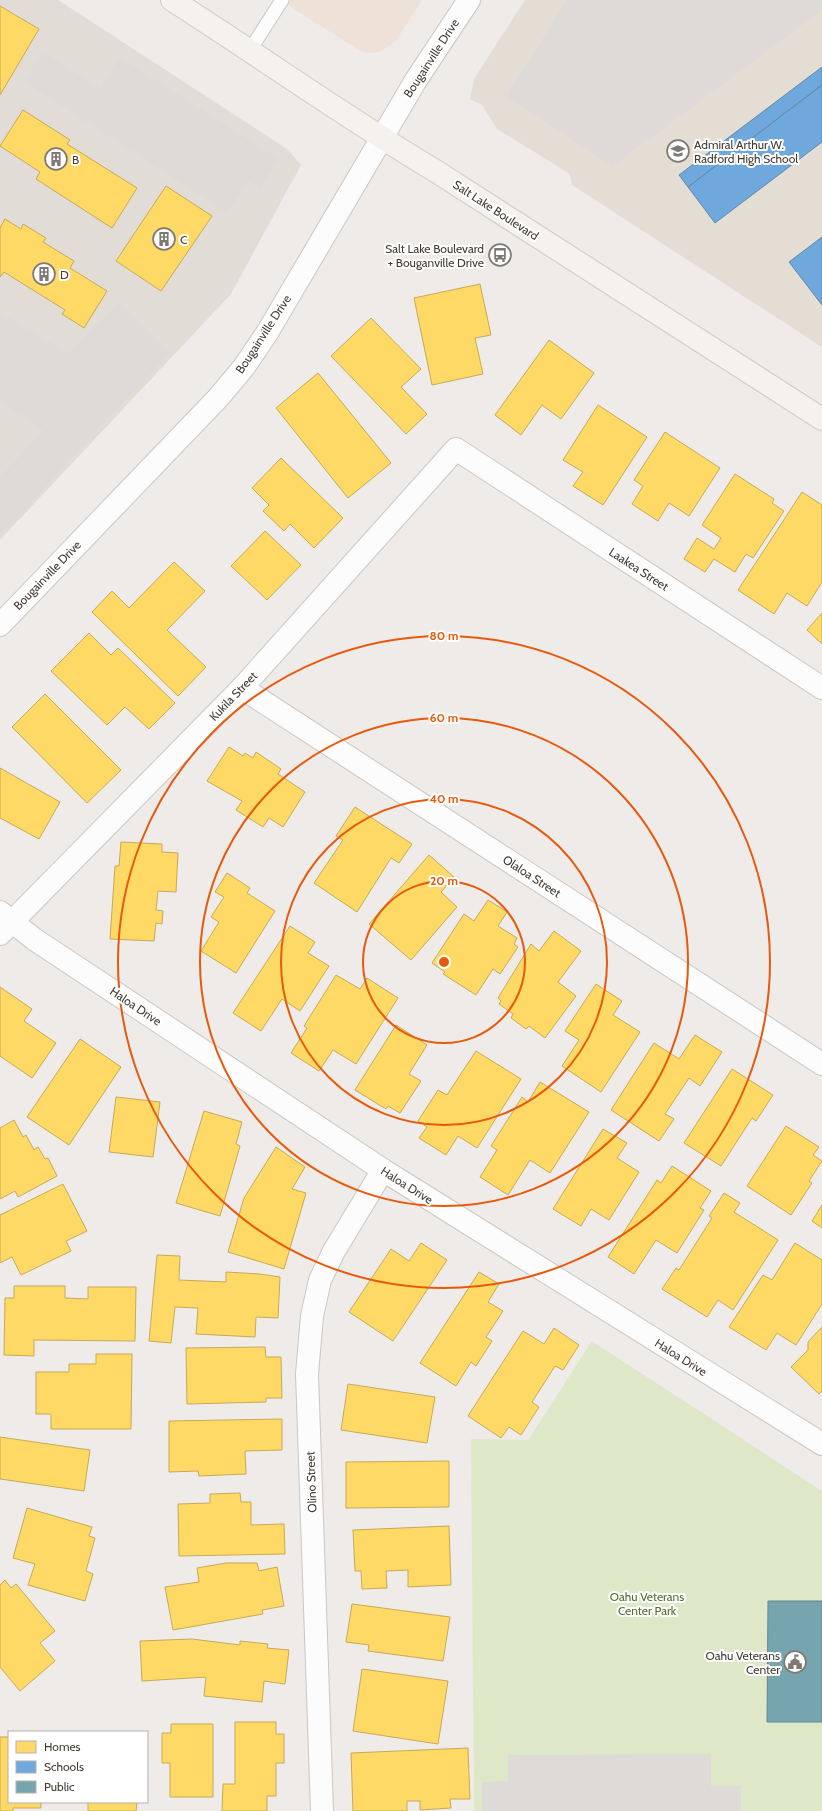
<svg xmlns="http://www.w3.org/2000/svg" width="822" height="1811" font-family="Cabin,sans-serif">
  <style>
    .residential { fill: #e2dcd6 }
    .commercial { fill: #ede1d8 }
    .education { fill: #e4ddd4 }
    .green { fill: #dfe7c9 }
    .parking { fill: #dddad8 }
    .homes { fill: #ffd966; stroke: #c7aa57 }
    .schools { fill: #6fa8dc; stroke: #6288aa }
    .public { fill: #76a5af; stroke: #67868a }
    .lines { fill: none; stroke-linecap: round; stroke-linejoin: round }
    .service-casing { stroke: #cac7c4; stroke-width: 15 }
    .minor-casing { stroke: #cac7c4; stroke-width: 24 }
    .tertiary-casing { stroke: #cac7c4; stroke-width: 24 }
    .secondary-casing { stroke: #cfcac2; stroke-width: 24 }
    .service { stroke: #fcfcfc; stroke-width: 13 }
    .minor { stroke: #fcfcfc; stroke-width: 22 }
    .tertiary { stroke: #fcfcfc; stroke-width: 22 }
    .secondary { stroke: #f5f2ee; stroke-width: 22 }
    .ring { fill: none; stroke: #e8590c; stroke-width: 2 }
    .labels { text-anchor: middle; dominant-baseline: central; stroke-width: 4; stroke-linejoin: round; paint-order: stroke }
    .street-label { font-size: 12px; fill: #433c35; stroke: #fff }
    .poi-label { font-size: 12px; fill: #433c35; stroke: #fff; text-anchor: start }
    .park-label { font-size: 12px; fill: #50702d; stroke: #fff }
    .centre { fill: #e8590c; stroke: #fff; stroke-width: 2 }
    .ring-label { font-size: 12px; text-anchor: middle; font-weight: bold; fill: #e8590c; stroke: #fff; stroke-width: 4; stroke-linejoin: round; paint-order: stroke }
  </style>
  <rect width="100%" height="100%" fill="#eeebe8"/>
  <polygon class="residential" points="0,0 58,0 287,149 301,165 231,294 0,540"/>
  <polygon class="commercial" points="280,0 422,0 395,42 381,51 372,53 362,52"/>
  <polygon class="education" points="525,0 822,0 822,347 572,185 570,174 497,129 482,105 470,99 474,79"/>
  <polygon class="green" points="592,1341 822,1491 822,1811 474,1811 471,1439 528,1440"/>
  <g class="parking">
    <polygon points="567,0 822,0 822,10 613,166 506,97"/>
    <polygon points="43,52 100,88 120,57 279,159 260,188 249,181 227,213 23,81"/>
    <polygon points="119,302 170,352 2,533 0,531 0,477 44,431 0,402 0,312 68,353"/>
    <polygon points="711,1754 711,1786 741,1786 741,1811 482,1811 482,1782 508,1781 508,1755"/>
  </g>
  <g class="homes">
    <polygon points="0,6 39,29 0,95"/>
    <polygon points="23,110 70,140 67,144 137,188 112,228 36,179 40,172 0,146"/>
    <polygon points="166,186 212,216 161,291 116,261"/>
    <polygon points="5,219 21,229 23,224 46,238 43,242 74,261 70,268 107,291 84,328 62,314 65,310 4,272 0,277 0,228"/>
    <polygon points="480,284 491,335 475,338 483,374 432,385 414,298"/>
    <polygon points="371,318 421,369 401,387 427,414 406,434 331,356"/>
    <polygon points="549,340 594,373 561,419 542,405 521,435 495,415"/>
    <polygon points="318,373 391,463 348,498 276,408"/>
    <polygon points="598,405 647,437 603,505 573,486 583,472 563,460"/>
    <polygon points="665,432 720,468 689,516 669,503 658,521 632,504 643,486 634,480"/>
    <polygon points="281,458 343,518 314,548 290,524 284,531 263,511 269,505 252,488"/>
    <polygon points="735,474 774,499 772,503 784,511 753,558 746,554 735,572 714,559 705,572 684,559 697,538 714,549 721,538 702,525"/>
    <polygon points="802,492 822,505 822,582 807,606 787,593 774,614 738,590"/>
    <polygon points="265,531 301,565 267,600 231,566"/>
    <polygon points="174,562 205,591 167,630 206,667 178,696 92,612 112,591 129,608"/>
    <polygon points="822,613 822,644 807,630"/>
    <polygon points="89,633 111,655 118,648 175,703 149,729 125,707 107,725 51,671"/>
    <polygon points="45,694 121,770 87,803 12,727"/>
    <polygon points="229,747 243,756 245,753 253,758 256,752 281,769 278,774 305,792 283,827 269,818 263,827 236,810 242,801 207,781"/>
    <polygon points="0,768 60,802 39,839 0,818"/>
    <polygon points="355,807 412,844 399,863 391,858 357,912 314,883 343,840 336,836"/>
    <polygon points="121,842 162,844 162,852 178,853 176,892 158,891 156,910 163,911 162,924 156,923 154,941 110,939 115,866 119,866"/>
    <polygon points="429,855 454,877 441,892 457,907 411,960 369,924"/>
    <polygon points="227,873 250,888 247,893 275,911 236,973 201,951 219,922 211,917 224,897 215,892"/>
    <polygon points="488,900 507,912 498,926 517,938 514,944 518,947 500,974 493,969 476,995 443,974 445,972 432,963 464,914 474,921"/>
    <polygon points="290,926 315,942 308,953 329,966 300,1011 282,999 261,1031 233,1013"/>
    <polygon points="554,931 581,951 558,982 576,996 545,1038 529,1026 526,1029 511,1018 513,1014 499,1004 501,1001 498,998 531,944 539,951"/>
    <polygon points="336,975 360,989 367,978 398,998 356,1064 333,1050 319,1071 291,1053 307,1028 304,1026"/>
    <polygon points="596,984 622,1001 613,1015 640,1032 601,1092 562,1066 579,1040 565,1031"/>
    <polygon points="0,987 32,1009 24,1021 56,1043 32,1078 0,1056"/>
    <polygon points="396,1025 427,1045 409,1074 421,1081 400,1113 388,1106 386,1109 355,1090"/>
    <polygon points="695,1035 722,1052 700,1086 689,1078 665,1114 674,1119 659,1141 611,1110 654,1043 679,1059"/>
    <polygon points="80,1039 121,1067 69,1145 27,1117"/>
    <polygon points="476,1051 521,1079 477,1148 458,1136 446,1155 419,1138 427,1127 418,1121 438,1090 447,1095"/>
    <polygon points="732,1069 773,1095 756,1121 752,1118 721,1166 684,1143"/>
    <polygon points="540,1082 589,1112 550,1173 530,1160 508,1195 480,1177 497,1150 491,1146 522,1097 528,1102"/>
    <polygon points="116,1097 160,1102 153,1157 109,1152"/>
    <polygon points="204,1111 242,1122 236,1144 240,1146 220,1216 176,1203"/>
    <polygon points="14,1120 23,1137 26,1135 34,1150 38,1147 45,1159 48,1158 57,1176 18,1197 15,1191 0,1199 0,1128"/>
    <polygon points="786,1126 819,1147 813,1155 822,1161 809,1181 812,1183 791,1215 747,1186"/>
    <polygon points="603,1129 627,1143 617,1158 639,1172 609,1220 591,1209 581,1226 553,1209"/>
    <polygon points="276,1147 305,1167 292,1189 306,1193 284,1269 228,1252 244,1198"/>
    <polygon points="672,1166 711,1191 700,1208 704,1210 677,1253 656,1240 634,1274 608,1257 657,1180 661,1183"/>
    <polygon points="63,1184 87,1231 66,1241 71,1251 21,1275 12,1257 0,1263 0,1215"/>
    <polygon points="724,1193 740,1203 734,1212 778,1240 733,1310 718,1300 707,1317 662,1289 676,1268 679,1270 712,1218 709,1216"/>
    <polygon points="822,1205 822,1228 812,1221"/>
    <polygon points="421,1243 447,1260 393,1341 349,1312 391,1249 409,1261"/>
    <polygon points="795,1243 822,1260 822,1304 796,1345 777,1333 766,1350 729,1327 763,1275 772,1280"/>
    <polygon points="157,1255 180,1256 179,1280 226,1282 226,1272 260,1274 280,1277 278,1318 256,1317 255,1337 196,1334 198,1308 175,1307 171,1343 149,1341"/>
    <polygon points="479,1272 499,1284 488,1302 503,1311 486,1337 492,1341 476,1366 471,1362 456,1386 420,1363"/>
    <polygon points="14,1286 65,1286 65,1298 88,1299 88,1287 136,1287 135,1341 34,1340 34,1356 4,1355 5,1298 14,1298"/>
    <polygon points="822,1327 822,1391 819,1394 791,1367 808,1350 808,1342"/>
    <polygon points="554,1328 579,1345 563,1370 555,1366 532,1402 539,1407 521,1435 509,1427 501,1438 468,1416 523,1331 544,1344"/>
    <polygon points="265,1347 266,1357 281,1357 282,1398 266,1398 266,1402 187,1404 186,1348"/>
    <polygon points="96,1354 132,1354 131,1429 51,1429 51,1414 36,1414 36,1372 69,1372 69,1364 96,1364"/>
    <polygon points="348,1384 435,1397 427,1443 341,1430"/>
    <polygon points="282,1419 282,1450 245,1451 246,1474 199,1476 198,1471 169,1472 169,1421"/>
    <polygon points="0,1437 90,1450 84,1491 0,1479"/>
    <polygon points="449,1461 449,1507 346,1508 346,1462"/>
    <polygon points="240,1493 241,1502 251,1502 251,1525 284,1524 285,1554 179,1556 178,1504 210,1503 210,1494"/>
    <polygon points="27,1508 92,1527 89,1536 95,1538 86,1571 93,1574 85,1601 28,1585 35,1564 13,1558"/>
    <polygon points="449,1526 451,1585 408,1587 408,1570 386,1571 387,1588 362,1589 361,1571 355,1571 353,1530"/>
    <polygon points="226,1563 257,1563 259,1571 277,1567 284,1606 262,1610 263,1614 173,1630 165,1587 199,1582 197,1568"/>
    <polygon points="5,1580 11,1588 16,1584 55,1631 40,1643 55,1661 20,1691 0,1667 0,1585"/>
    <polygon points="352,1604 450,1617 443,1661 368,1651 369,1645 346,1642"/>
    <polygon points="192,1639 240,1645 240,1641 268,1644 267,1648 289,1650 285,1684 264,1681 262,1702 204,1696 206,1677 142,1681 140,1641"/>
    <polygon points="362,1669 448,1681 438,1744 353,1731"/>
    <polygon points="235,1722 276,1722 276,1734 284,1734 284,1763 276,1763 276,1796 267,1796 267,1811 222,1811 223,1784 235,1784"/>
    <polygon points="171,1724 213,1724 213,1797 170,1797 170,1763 162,1763 162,1733 171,1733"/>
    <polygon points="0,1737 9,1737 9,1802 41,1802 41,1808 13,1808 13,1811 0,1811"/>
    <polygon points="468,1748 470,1799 450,1799 451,1808 420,1810 420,1801 407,1801 407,1811 353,1811 351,1753"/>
    <polygon points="88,1802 137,1802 136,1811 88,1811"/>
  </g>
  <g class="schools">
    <polygon points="822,67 822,85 688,187 679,175"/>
    <polygon points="822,85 822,142 715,223 688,187"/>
    <polygon points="822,237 822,305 789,262"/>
  </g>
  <polygon class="public" points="768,1601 822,1601 822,1722 767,1722"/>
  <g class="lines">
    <g class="service-casing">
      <polyline id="service" points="250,50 282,0"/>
    </g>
    <g class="minor-casing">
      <g id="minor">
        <polyline points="242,688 822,1064"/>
        <polyline points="0,934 242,688 456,449 822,688"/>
        <polyline points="322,1811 307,1374 312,1316 320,1280 334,1251 383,1170"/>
      </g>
    </g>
    <g class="tertiary-casing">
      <g id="tertiary">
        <polyline points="0,625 218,398 244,367 267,333 416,80 469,0"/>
        <polyline points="0,912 34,939 383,1170 822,1444"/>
      </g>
    </g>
    <g class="secondary-casing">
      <path id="secondary" d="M 172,0 C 260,56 345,117 434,170 L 822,419"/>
    </g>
    <use href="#service" class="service"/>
    <use href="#minor" class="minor"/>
    <use href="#tertiary" class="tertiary"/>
    <use href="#secondary" class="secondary"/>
  </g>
  <g class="ring">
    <circle cx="444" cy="962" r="81"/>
    <circle cx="444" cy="962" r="163"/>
    <circle cx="444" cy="962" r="244"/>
    <circle cx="444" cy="962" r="326"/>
  </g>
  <defs>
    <g id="school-ring" transform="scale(1.15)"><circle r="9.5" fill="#fff" stroke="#7f7974" stroke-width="1.5"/><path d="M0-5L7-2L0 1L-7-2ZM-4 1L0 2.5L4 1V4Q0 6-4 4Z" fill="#7f7974"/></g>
    <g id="building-ring" transform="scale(1.15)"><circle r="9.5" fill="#fff" stroke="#7f7974" stroke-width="1.5"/><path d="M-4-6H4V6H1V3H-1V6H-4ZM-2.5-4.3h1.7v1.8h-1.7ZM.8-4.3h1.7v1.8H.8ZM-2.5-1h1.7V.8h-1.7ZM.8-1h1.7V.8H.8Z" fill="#7f7974"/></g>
    <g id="bus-ring" transform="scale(1.15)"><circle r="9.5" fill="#fff" stroke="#7f7974" stroke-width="1.5"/><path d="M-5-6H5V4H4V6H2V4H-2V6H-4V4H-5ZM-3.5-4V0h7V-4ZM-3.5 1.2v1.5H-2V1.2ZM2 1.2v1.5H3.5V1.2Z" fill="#7f7974"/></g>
    <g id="civic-ring" transform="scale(1.15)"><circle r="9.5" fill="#fff" stroke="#7f7974" stroke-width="1.5"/><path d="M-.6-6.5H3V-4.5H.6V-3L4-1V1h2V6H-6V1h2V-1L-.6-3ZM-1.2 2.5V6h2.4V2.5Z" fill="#7f7974"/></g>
  </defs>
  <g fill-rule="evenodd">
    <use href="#school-ring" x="678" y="151"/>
    <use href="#building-ring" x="56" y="159"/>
    <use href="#building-ring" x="164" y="239"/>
    <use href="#bus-ring" x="500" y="255"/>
    <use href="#building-ring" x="44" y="274"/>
    <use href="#civic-ring" x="795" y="1662"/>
  </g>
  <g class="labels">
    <g class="street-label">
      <text transform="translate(431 58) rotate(-57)">Bougainville Drive</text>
      <text transform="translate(496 210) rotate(33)">Salt Lake Boulevard</text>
      <text transform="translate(263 334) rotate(-57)">Bougainville Drive</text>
      <text transform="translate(639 569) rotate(33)">Laakea Street</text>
      <text transform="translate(47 575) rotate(-46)">Bougainville Drive</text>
      <text transform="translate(233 696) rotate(-46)">Kukila Street</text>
      <text transform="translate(532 876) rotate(33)">Olaloa Street</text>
      <text transform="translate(136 1006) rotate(34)">Haloa Drive</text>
      <text transform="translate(407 1185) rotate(32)">Haloa Drive</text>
      <text transform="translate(681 1357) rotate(32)">Haloa Drive</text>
      <text transform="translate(311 1482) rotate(-92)">Olino Street</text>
    </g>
    <g class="poi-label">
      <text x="694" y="144">Admiral Arthur W.<tspan x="694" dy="14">Radford High School</tspan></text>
      <text x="72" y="159">B</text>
      <text x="180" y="239">C</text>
      <text x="484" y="248" text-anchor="end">Salt Lake Boulevard<tspan x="484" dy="14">+ Bouganville Drive</tspan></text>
      <text x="60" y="274">D</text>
      <text x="780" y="1655" text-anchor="end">Oahu Veterans<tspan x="780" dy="14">Center</tspan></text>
    </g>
    <g class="park-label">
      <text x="647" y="1596">Oahu Veterans<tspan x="647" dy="14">Center Park</tspan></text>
    </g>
  </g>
  <circle cx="444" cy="962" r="6" class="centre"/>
  <g class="ring-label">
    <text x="444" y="640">80 m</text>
    <text x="444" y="722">60 m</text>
    <text x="444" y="803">40 m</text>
    <text x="444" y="885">20 m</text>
  </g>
  <rect x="8" y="1731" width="140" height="72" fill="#ffffff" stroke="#b4b1ae"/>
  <rect x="16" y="1741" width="20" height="12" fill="#ffd966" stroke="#b4b1ae"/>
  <text x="44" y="1751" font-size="12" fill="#433c35">Homes</text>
  <rect x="16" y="1761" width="20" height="12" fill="#6fa8dc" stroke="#b4b1ae"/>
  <text x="44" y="1771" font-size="12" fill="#433c35">Schools</text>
  <rect x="16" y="1781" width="20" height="12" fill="#76a5af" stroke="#b4b1ae"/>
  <text x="44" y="1791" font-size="12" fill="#433c35">Public</text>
</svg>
